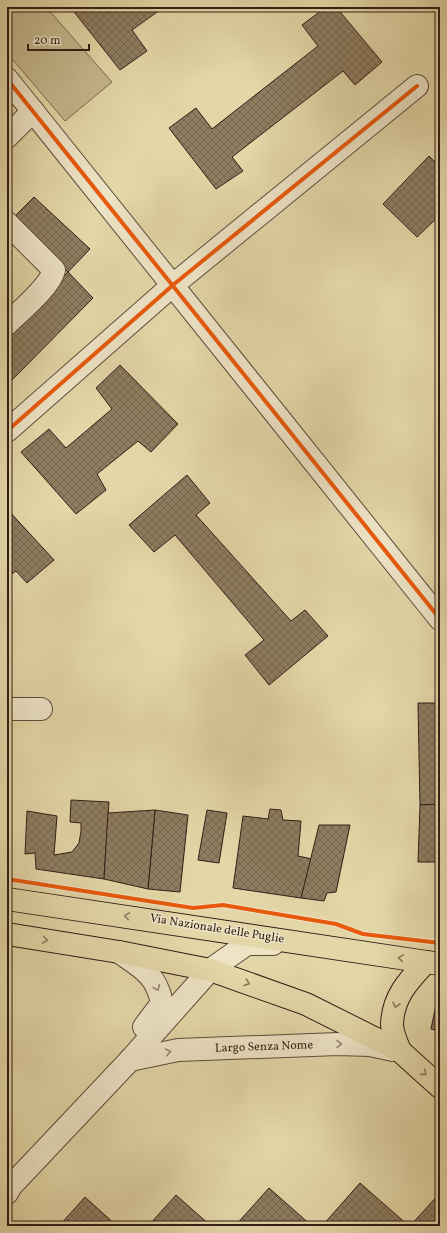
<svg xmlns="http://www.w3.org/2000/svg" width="447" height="1233" font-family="Vollkorn,serif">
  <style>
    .green { fill: #c5b78e; stroke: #7b6a52 }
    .building { fill: url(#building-cross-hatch); stroke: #311d15 }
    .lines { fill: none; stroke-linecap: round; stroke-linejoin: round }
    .minor-casing { stroke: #5e4b3a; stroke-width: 24 }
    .major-casing { stroke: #311d15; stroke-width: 24 }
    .minor { stroke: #ede4c6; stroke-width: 22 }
    .major { stroke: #e3d6a7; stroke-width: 22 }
    .cycleway-casing { stroke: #ede4c6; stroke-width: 6 }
    .cycleway { stroke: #e8590c; stroke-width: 4 }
    .oneway { stroke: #8a7a5e }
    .oneway2 { stroke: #988a76 }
    .labels { text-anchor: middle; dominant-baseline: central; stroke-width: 3; stroke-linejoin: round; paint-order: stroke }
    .street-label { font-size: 12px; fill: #311d15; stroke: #ede4c6 }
  </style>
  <defs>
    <pattern id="building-cross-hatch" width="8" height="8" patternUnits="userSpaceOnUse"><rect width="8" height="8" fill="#8e7d61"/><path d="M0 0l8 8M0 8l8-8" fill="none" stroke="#75664f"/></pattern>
  </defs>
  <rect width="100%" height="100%" fill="#e3d6a7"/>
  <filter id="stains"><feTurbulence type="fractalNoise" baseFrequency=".005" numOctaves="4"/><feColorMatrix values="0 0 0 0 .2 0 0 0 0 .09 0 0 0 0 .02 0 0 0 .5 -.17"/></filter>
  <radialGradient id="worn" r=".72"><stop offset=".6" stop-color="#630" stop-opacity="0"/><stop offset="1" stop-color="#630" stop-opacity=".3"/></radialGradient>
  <polygon class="green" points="7,7 46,7 112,82 65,121 7,53"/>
  <g class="building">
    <polygon points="164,7 132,30 147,51 120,70 71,8"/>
    <polygon points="326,7 336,7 382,62 355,85 343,71 232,157 243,171 216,189 169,128 196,108 212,129 318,46 302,25"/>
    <polygon points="429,156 440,167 440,215 417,237 383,204"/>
    <polygon points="34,197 90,249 68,272 11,220"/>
    <polygon points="68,272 93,298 7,385 7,337"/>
    <polygon points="120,365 178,424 151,452 138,441 97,474 106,490 76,514 21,452 49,429 66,448 112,409 96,388"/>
    <polygon points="187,475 210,503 196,515 291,621 305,610 328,636 269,685 245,655 264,640 175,535 154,552 129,525"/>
    <polygon points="7,509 54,560 27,583 16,571 7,577"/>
    <polygon points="418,703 440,703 440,804 420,805"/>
    <polygon points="71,800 109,802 104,879 36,869 35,853 25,854 27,811 57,816 54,855 72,852 79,843 81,831 81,823 70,822"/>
    <polygon points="440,804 440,862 418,862 420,805"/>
    <polygon points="270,809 281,810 283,820 301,821 298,856 312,859 301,898 233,888 243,816 268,819"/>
    <polygon points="155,810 188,815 180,892 148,889"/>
    <polygon points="155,810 148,889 104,879 108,813"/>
    <polygon points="207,810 227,813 219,863 198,860"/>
    <polygon points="319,825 350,825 336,892 327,893 324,901 301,898"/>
    <polygon points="437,1000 440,1000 440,1031 431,1029"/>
    <polygon points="360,1183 409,1226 322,1226"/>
    <polygon points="269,1188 312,1226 235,1226"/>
    <polygon points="440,1193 440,1226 410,1226"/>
    <polygon points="176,1195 211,1226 148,1226"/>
    <polygon points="85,1197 117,1226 59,1226"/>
  </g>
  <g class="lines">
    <g class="minor-casing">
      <g id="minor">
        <polyline points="7,79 440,619"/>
        <polyline points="7,137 33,111"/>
        <path d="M 7,223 L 54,270 C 50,287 20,311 7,324"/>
        <polyline points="7,431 173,285 417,86"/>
        <polyline points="7,709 41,709"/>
        <path d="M 119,952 C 142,968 156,974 162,1003 L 144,1027"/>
        <polyline points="130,1060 178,1050 338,1044 370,1045 393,1050"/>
        <polyline points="7,1193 11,1186 130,1060 210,970 247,944 273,944"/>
      </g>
    </g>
    <g class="major-casing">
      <g id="major">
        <polyline points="7,899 440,964"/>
        <polyline points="7,934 119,952 210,970 306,1004 400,1051 440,1087"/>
        <path d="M 400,1051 C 397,1043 392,1033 392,1024 C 393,997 408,981 426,962"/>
      </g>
    </g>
    <use href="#minor" class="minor"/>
    <use href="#major" class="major"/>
    <g class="cycleway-casing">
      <g id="cycleway">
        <polyline points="7,79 440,619"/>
        <polyline points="7,431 173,285 417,86"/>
        <polyline points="7,879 193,908 223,905 336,924 363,934 440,943"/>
      </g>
    </g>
    <use href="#cycleway" class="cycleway"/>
  </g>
  <defs><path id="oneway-chevron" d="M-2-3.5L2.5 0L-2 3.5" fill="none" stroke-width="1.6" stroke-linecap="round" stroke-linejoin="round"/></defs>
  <g class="oneway">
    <use href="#oneway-chevron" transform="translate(127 916) rotate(-171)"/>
    <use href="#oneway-chevron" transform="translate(45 940) rotate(9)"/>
    <use href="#oneway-chevron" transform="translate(401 958) rotate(-171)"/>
    <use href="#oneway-chevron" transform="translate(247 983) rotate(20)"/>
    <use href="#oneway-chevron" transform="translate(396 1005) rotate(102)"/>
    <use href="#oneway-chevron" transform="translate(424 1073) rotate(41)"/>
  </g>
  <g class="oneway2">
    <use href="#oneway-chevron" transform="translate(157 988) rotate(67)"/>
    <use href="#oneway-chevron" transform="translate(339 1044)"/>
    <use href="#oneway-chevron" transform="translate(168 1052) rotate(-12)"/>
  </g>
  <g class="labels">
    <g class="street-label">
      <text transform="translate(217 929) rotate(9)">Via Nazionale delle Puglie</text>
      <text transform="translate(264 1047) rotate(-2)">Largo Senza Nome</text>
    </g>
  </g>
  <rect width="447" height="1233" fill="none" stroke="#e3d6a7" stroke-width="24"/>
  <rect x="8" y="8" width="431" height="1217" fill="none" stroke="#311d15" stroke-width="2"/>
  <rect x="12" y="12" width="423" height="1209" fill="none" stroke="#311d15"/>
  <path d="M28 44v6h61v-6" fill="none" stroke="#311d15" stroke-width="2"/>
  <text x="34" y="44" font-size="12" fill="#311d15" stroke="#ede4c6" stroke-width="3" paint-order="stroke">20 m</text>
  <rect width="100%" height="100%" filter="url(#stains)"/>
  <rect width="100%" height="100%" fill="url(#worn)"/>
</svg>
